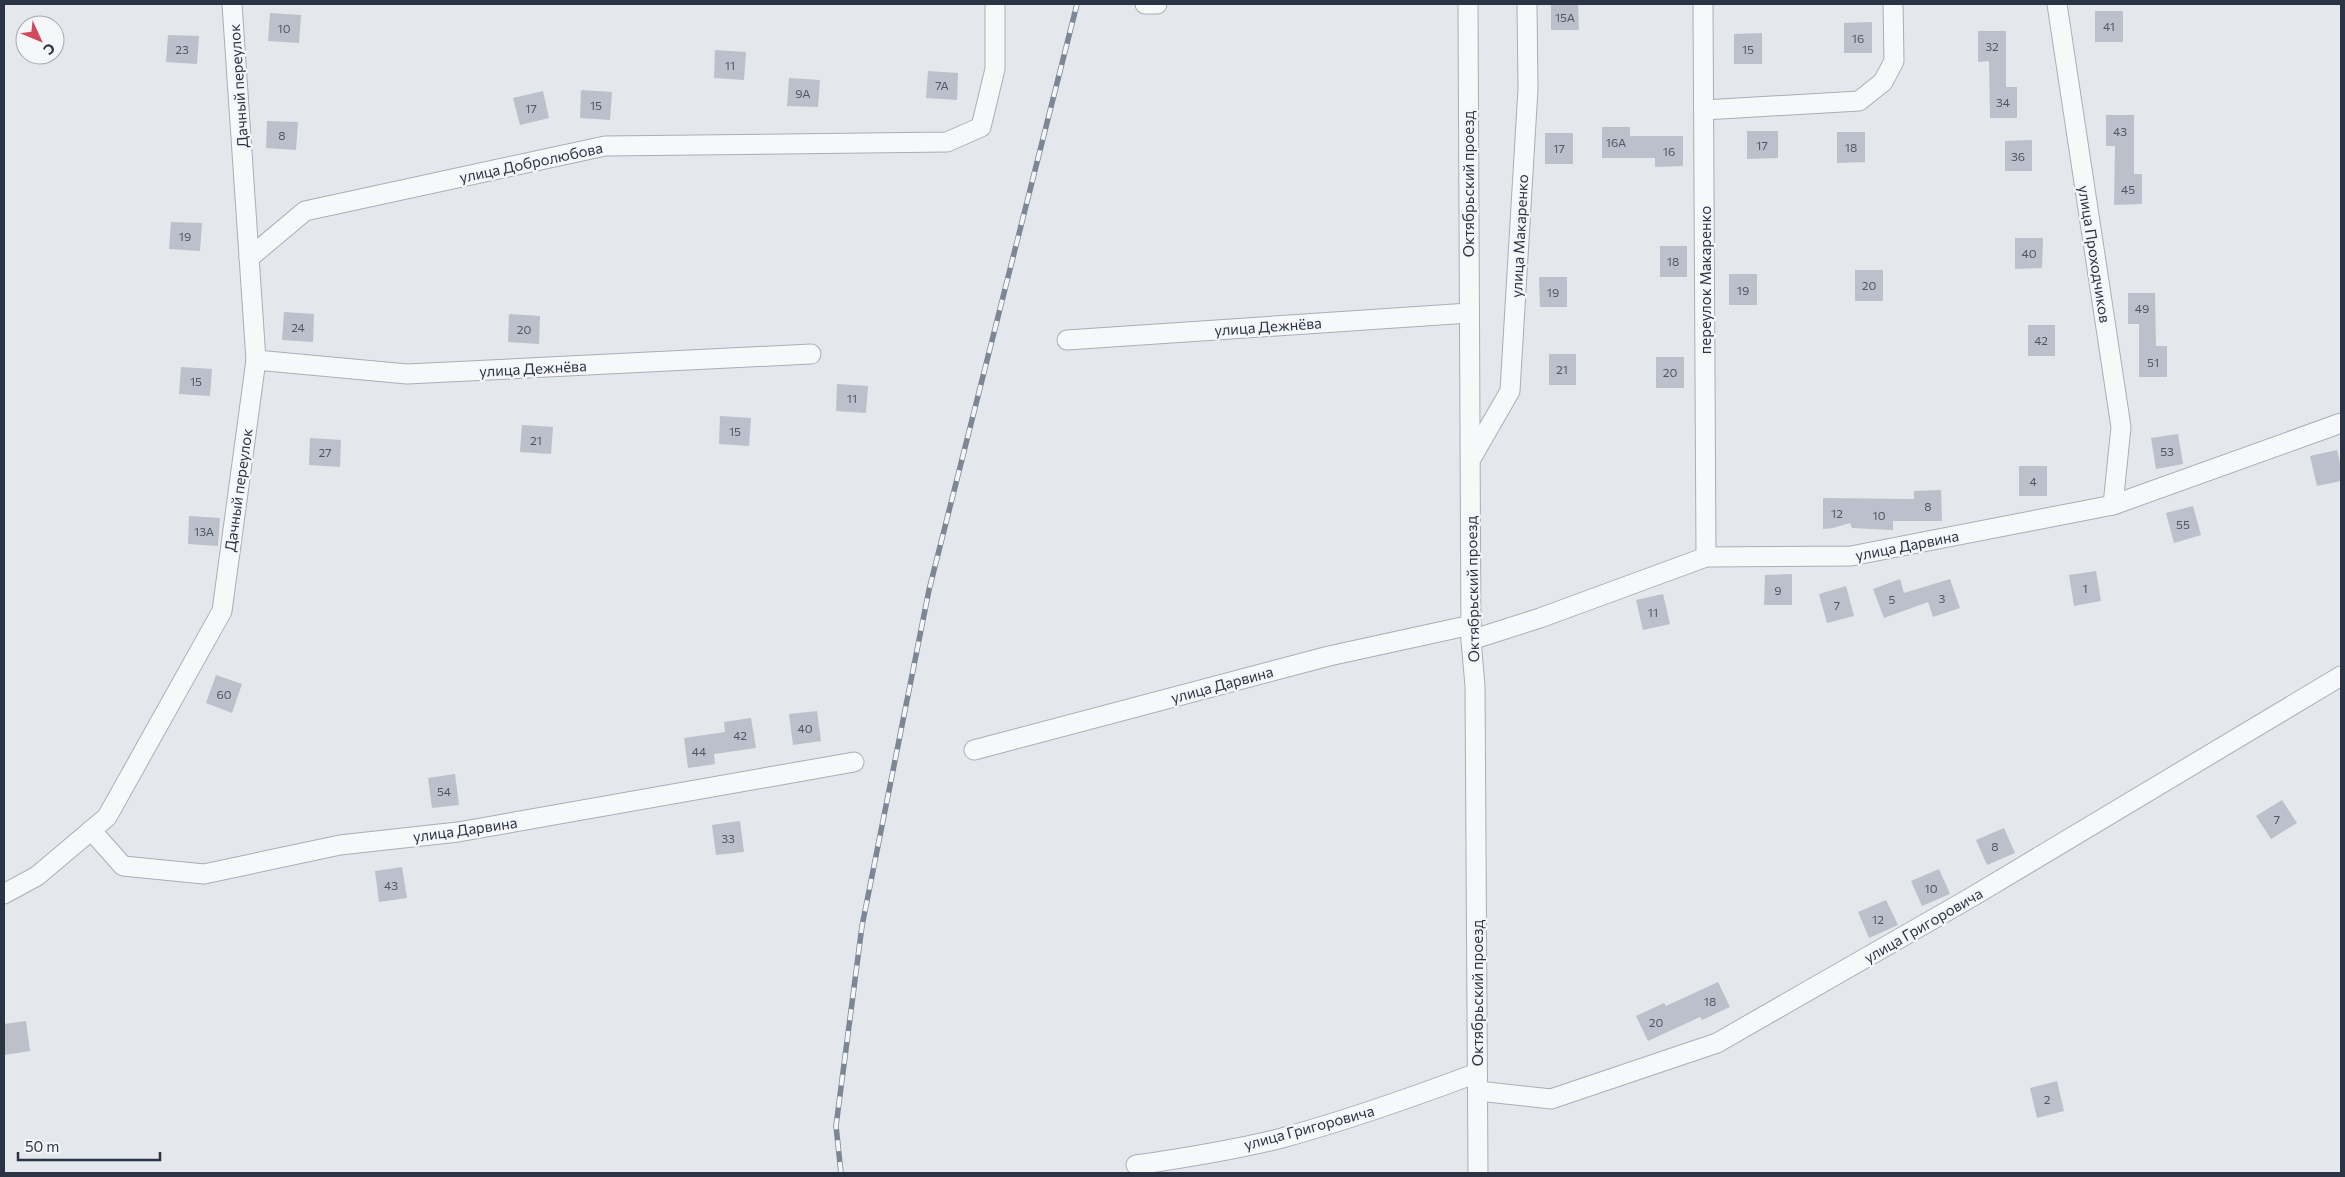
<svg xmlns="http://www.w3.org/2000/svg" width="2345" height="1177" font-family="Commissioner,sans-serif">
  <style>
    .building { fill: #bbc0ca }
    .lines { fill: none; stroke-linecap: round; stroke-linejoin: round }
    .minor-casing { stroke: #a9aeb7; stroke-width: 21 }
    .minor { stroke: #f7f8fa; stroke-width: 19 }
    .rail-casing { stroke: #7d8696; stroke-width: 5.5 }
    .rail { stroke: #f4f6f9; stroke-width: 4; stroke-dasharray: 11; stroke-linecap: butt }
    .labels { text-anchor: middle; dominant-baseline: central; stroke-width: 4.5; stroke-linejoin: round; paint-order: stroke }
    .number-label { font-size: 12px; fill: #4f5766 }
    .street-label { font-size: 15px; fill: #2b3445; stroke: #f4f6f9 }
  </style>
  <rect width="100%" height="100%" fill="#e4e7ec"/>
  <g class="building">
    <polygon points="1551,4 1578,4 1579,30 1551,30"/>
    <rect x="2095" y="11" width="28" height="31"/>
    <polygon points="270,13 301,15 299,43 268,41"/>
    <polygon points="1872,22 1872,53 1844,53 1844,23"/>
    <polygon points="1978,31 2006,31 2006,87 2017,87 2017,118 1990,118 1989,61 1978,62"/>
    <polygon points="1762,33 1762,64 1734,64 1734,34"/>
    <polygon points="168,35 199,36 197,64 166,62"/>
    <polygon points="715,50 746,52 744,80 714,78"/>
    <polygon points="928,71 958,73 957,100 926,98"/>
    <polygon points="789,78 820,80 818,107 787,106"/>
    <polygon points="581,90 612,92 610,120 580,118"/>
    <polygon points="543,91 549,118 520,125 513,98"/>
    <polygon points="2106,115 2134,115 2134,174 2142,174 2142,204 2114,205 2115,146 2106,146"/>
    <polygon points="267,121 298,122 296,150 266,148"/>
    <polygon points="1602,127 1630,127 1630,136 1683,136 1683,166 1655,167 1655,158 1602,158"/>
    <polygon points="1747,131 1778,131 1778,158 1747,159"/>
    <polygon points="1837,132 1865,132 1865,162 1837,163"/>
    <rect x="1545" y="133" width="28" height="31"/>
    <polygon points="2032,140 2032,171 2005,171 2005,141"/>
    <polygon points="171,222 202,223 200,251 169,249"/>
    <polygon points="2015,238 2043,238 2042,268 2015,269"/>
    <rect x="1660" y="246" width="27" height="31"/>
    <rect x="1855" y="270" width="28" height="31"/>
    <rect x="1729" y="274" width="28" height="31"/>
    <polygon points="1539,277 1567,277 1567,307 1540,307"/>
    <polygon points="2128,293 2155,293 2156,346 2167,346 2167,377 2139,377 2139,324 2128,324"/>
    <polygon points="284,312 314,314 313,342 282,340"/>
    <polygon points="509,314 540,316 539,344 508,342"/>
    <rect x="2028" y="325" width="27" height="31"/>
    <rect x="1549" y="354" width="27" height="31"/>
    <rect x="1656" y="357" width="28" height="31"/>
    <polygon points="181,367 212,369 210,396 179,394"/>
    <polygon points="837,384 868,386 866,413 836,411"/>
    <polygon points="720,416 751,418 749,446 719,444"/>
    <polygon points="522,425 553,427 551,454 520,452"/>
    <polygon points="2178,434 2183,464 2156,469 2151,438"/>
    <polygon points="310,438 341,440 340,467 309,465"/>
    <polygon points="2337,450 2341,467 2341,481 2317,486 2310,456"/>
    <rect x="2019" y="466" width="28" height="30"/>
    <polygon points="1941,490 1942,521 1893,521 1893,530 1852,528 1850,523 1833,528 1823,529 1823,498 1914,499 1914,491"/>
    <polygon points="2193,506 2201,535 2174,543 2166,513"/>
    <polygon points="189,516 220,518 218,546 188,544"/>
    <polygon points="2096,571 2101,601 2074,606 2069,575"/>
    <polygon points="1792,574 1792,605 1764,605 1765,575"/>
    <polygon points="1900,579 1904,593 1950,579 1960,608 1933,617 1928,602 1884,618 1873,589"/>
    <polygon points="1846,586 1854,616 1827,623 1819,594"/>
    <polygon points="1663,594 1670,624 1643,630 1636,600"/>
    <polygon points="216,675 242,684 232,713 206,703"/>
    <polygon points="817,711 821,741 793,745 789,714"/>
    <polygon points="751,718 756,748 714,754 715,764 688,768 684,738 725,732 724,722"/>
    <polygon points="455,774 459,805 432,808 428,778"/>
    <polygon points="2282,800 2297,823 2271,839 2256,816"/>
    <polygon points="740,821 744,852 716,855 712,825"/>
    <polygon points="2004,828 2015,853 1987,865 1976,840"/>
    <polygon points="402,867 407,898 379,902 375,871"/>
    <polygon points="1939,869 1950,894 1922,906 1911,881"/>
    <polygon points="1886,900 1898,925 1869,938 1858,912"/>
    <polygon points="1718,982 1730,1007 1702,1020 1700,1017 1648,1041 1636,1016 1664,1003 1666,1006"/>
    <polygon points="26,1021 30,1051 4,1055 4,1024"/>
    <polygon points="2057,1081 2064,1111 2037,1118 2030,1088"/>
  </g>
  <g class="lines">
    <g class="minor-casing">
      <g id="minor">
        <polyline points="1145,4 1157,4"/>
        <polyline points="1468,4 1471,640 1475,686 1478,1173"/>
        <polyline points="1703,4 1706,557"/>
        <polyline points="2057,4 2121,427 2113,505"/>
        <polyline points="1704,110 1859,101 1883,82 1894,61 1893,4"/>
        <polyline points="249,258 305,211 605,146 947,142 981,127 995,69 995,4"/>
        <polyline points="1067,340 1469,313"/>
        <polyline points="256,360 407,374 811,354"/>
        <polyline points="1472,457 1510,391 1528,89 1527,4"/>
        <polyline points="1471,640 1540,618 1706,557 1851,556 2113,505 2341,423"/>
        <polyline points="974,750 1329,656 1471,625"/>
        <polyline points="91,830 123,866 204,874 340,845 458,832 854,762"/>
        <polyline points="4,894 37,876 107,817 222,611 256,360 232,4"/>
        <polyline points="1478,1091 1551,1099 1717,1043 1970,898 2341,676"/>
        <path d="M 1136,1165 C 1184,1158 1234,1150 1282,1138 C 1348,1120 1413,1097 1477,1073"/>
      </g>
    </g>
    <use href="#minor" class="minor"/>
    <g class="rail-casing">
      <polyline id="rail" points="841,1173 836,1126 862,926 929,590 1077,4"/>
    </g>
    <use href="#rail" class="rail"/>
  </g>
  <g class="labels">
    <g class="number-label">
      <text x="1565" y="17">15А</text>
      <text x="2109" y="26">41</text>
      <text x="284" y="28">10</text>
      <text x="1858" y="38">16</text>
      <text x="1992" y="46">32</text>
      <text x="182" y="49">23</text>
      <text x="1748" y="49">15</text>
      <text x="730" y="65">11</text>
      <text x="942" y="85">7А</text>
      <text x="803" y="93">9А</text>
      <text x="2003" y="102">34</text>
      <text x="596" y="105">15</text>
      <text x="531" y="108">17</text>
      <text x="2120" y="131">43</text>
      <text x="282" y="135">8</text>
      <text x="1616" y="142">16А</text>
      <text x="1762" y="145">17</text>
      <text x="1851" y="147">18</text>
      <text x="1559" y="148">17</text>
      <text x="1669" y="151">16</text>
      <text x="2018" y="156">36</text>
      <text x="2128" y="189">45</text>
      <text x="185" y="236">19</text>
      <text x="2029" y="253">40</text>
      <text x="1673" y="261">18</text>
      <text x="1869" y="285">20</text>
      <text x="1743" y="290">19</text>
      <text x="1553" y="292">19</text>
      <text x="2142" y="308">49</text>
      <text x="298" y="327">24</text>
      <text x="524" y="329">20</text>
      <text x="2041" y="340">42</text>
      <text x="2153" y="362">51</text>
      <text x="1562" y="369">21</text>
      <text x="1670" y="372">20</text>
      <text x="196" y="381">15</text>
      <text x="852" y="398">11</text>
      <text x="735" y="431">15</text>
      <text x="536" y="440">21</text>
      <text x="2167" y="451">53</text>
      <text x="325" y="452">27</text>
      <text x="2033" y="481">4</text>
      <text x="1928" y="506">8</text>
      <text x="1837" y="513">12</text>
      <text x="1879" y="515">10</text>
      <text x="2183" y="524">55</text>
      <text x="204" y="531">13А</text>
      <text x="2085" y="588">1</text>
      <text x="1778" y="590">9</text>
      <text x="1942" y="598">3</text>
      <text x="1892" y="599">5</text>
      <text x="1837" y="605">7</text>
      <text x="1653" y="612">11</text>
      <text x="224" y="694">60</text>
      <text x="805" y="728">40</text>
      <text x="740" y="735">42</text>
      <text x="699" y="751">44</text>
      <text x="444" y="791">54</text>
      <text x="2277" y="819">7</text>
      <text x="728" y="838">33</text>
      <text x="1995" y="846">8</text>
      <text x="391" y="885">43</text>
      <text x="1931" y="888">10</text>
      <text x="1878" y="919">12</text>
      <text x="1710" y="1001">18</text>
      <text x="1656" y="1022">20</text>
      <text x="2047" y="1099">2</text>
    </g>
    <g class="street-label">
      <text transform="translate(238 86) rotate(-94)">Дачный переулок</text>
      <text transform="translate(531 162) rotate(-12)">улица Добролюбова</text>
      <text transform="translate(1468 184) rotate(-90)">Октябрьский проезд</text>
      <text transform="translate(1519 236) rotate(-87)">улица Макаренко</text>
      <text transform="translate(2095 254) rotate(81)">улица Проходчиков</text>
      <text transform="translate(1705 280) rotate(-90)">переулок Макаренко</text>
      <text transform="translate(1268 326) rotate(-4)">улица Дежнёва</text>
      <text transform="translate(533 368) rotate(-3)">улица Дежнёва</text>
      <text transform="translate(238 490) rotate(-82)">Дачный переулок</text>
      <text transform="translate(1907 545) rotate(-11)">улица Дарвина</text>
      <text transform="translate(1472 589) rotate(-91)">Октябрьский проезд</text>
      <text transform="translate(1222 684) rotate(-15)">улица Дарвина</text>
      <text transform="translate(465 829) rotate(-8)">улица Дарвина</text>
      <text transform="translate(1923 925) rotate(-30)">улица Григоровича</text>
      <text transform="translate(1477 993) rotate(-90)">Октябрьский проезд</text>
      <text transform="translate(1309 1127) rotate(-15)">улица Григоровича</text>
    </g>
  </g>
  <rect width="2345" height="1177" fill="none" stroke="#2b3445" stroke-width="10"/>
  <g transform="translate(40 40) rotate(134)"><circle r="24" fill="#f4f6f9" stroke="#a4a8b1"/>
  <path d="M0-4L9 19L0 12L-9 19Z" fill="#d1495b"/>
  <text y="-8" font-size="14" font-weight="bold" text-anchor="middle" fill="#2b3445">С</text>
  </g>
  <path d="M18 1152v8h142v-8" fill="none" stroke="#2b3445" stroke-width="2.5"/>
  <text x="25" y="1152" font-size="15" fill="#2b3445" stroke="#f4f6f9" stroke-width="4" paint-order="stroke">50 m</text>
</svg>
